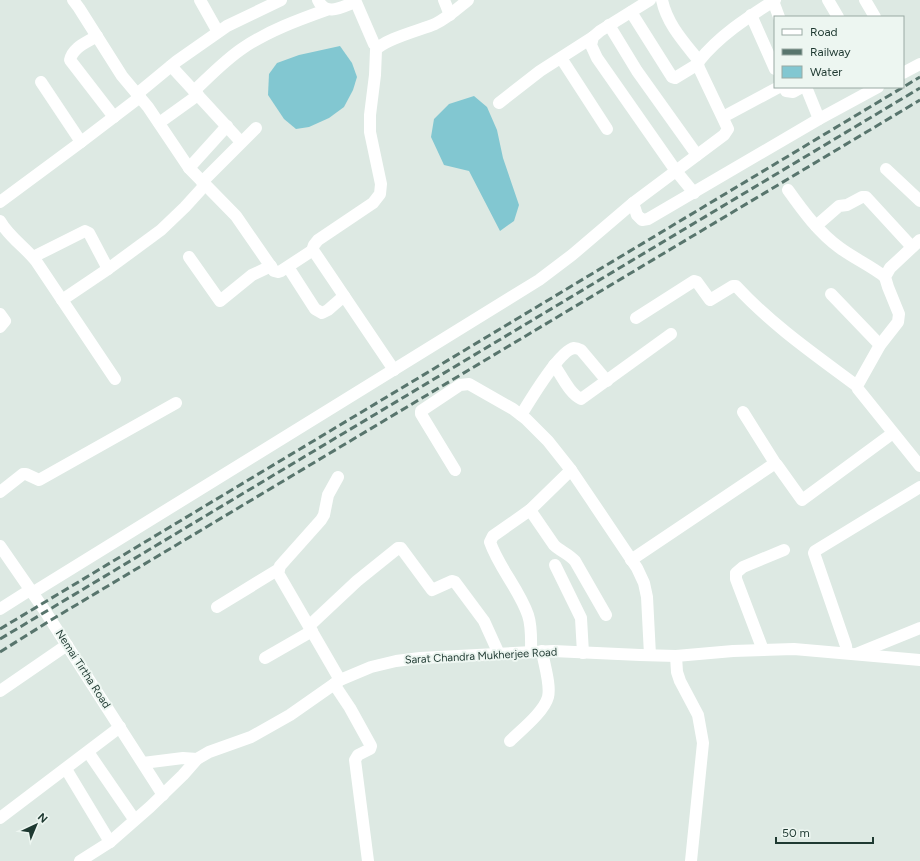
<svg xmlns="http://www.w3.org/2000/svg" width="920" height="861" font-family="Figtree,sans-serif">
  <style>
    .water { fill: #82c7d1 }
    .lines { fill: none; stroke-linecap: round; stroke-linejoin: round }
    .minor { stroke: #fff; stroke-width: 12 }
    .rail { stroke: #58756d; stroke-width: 3; stroke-dasharray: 8 4; stroke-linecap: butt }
    .labels { text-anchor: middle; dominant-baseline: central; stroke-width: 4; stroke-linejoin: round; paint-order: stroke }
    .street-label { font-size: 11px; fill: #1e3931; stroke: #edf6f1 }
  </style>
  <rect width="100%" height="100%" fill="#dde9e3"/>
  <g class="water">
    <polygon points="340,46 352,63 357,77 353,90 344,107 329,118 309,127 296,129 284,119 268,95 269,74 277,63 299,55"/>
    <polygon points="474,96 487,107 497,130 503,158 519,205 514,221 500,231 469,171 444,165 431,137 434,119 449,104"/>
  </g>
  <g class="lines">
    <g class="minor">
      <polyline points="73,0 79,8 122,76 148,107 189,168 236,216 274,271 278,272 281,271 310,252 315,253 394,370"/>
      <polyline points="200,0 218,32"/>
      <path d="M 318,0 C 326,17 342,7 355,2"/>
      <polyline points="355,0 374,44 378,47"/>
      <polyline points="444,0 450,15"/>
      <polyline points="650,0 600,31 593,37 591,45 597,58 676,171 694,193"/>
      <path d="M 662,0 C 667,24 684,42 699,61"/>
      <polyline points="828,0 838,17"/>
      <polyline points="865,0 875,17"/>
      <polyline points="773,1 779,17"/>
      <polyline points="631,12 672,77 675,78 698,64"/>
      <polyline points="751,15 775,69"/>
      <polyline points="609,25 637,71 697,155"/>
      <path d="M 97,36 C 86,43 73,47 70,60 L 114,117"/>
      <polyline points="561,58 607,129"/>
      <polyline points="171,66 241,142"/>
      <polyline points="903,73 920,64"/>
      <polyline points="41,82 81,142"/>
      <polyline points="784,87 786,91 793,92 802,87"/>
      <polyline points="806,87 819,119"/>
      <path d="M 194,91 C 210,76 225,60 243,48 C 268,31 298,20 326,10"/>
      <polyline points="137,94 177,61 227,26 281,0"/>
      <polyline points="499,103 540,71 593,37"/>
      <polyline points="723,117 779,87"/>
      <polyline points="159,123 198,95"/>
      <polyline points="189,168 227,126"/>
      <polyline points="886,169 920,201"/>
      <polyline points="202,182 256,128"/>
      <path d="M 788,190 C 803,211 819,233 840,248 C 855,259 871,266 885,277"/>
      <polyline points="0,202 81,142 140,97"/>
      <polyline points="633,203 637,215 642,220 648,219 819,119 878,87"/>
      <path d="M 0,221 C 9,237 25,247 36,261 L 115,379"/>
      <polyline points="816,226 839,206 847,205 862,197 866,197 912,247"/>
      <polyline points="920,240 890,268 885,277 888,287 899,314 898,322 880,345 857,386 858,389 920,466"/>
      <path d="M 312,251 L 314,245 L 318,240 L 373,203 L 380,194 L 381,184 L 370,132 L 370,115 L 375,75 L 376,50 C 384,39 421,30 435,24 C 447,18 457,9 468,0"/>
      <polyline points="33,257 85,231 89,233 108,269"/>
      <polyline points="189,257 220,301 252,275 271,266"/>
      <polyline points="288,267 315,309 322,313 328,310 344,296"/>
      <polyline points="831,294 880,345"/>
      <polyline points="62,300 108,269 161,230 185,207 205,185"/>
      <polyline points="0,314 5,321 0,327"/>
      <path d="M 636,318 L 694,281 L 697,282 L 710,300 L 733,286 L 736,286 C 772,325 814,354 857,386"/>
      <path d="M 554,365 C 562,376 569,393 581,399 L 671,334"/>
      <polyline points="743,412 775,463"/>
      <path d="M 521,415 C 529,402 560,350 574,348 C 577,348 579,349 581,350 L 607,381"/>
      <polyline points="455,470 421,414 421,411 460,385 469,384 513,409 526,419 548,441 571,470 592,501 637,568 644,583 647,597 650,655"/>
      <polyline points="338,477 328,495 324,515 321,520 280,566 278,573 340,680"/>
      <polyline points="0,492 23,474 26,474 39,480 176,403"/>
      <path d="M 530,510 L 554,545 C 560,551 569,554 575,561 L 606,615"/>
      <polyline points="0,546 45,611 163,795"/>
      <polyline points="631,560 774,464 777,465 802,500 893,433"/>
      <polyline points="555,565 581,618 583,653"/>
      <path d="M 32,593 L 539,280 L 572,255 L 633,203 L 724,135 L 728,129 L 699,68 L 698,64 L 699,61 C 720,35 747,18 775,0"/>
      <polyline points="217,607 279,569"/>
      <polyline points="0,609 30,590"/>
      <polyline points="309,626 357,581 398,548 401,548 432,590 452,581 455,582 484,621 499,654"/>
      <polyline points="763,650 736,579 736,573 743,567 784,550"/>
      <path d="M 531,652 C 531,640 532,627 528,615 C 519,589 499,568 490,542 L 493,536 L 530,510 L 571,470"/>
      <polyline points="847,653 846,646 814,553 815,551 920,487"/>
      <polyline points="856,654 920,628"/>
      <polyline points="676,656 677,672 680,681 698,715 703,743 691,861"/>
      <polyline points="265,658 312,631"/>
      <polyline points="334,684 350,708 371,746 370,749 358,755 355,760 368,861"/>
      <polyline points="0,691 67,645"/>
      <path d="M 510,741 C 521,730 544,712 548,697 C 551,685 544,664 542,651"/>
      <polyline points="88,752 134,819"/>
      <polyline points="143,763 183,758 197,759"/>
      <polyline points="66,769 110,842"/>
      <polyline points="0,818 120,727"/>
      <polyline points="80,861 110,842 150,807 183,775 197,759 209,752 251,737 290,715 340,680 371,667 396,661 420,658 553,651 640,655 676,656 733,651 794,649 920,660"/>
    </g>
    <g class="rail">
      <polyline points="0,629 920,77"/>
      <polyline points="0,639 920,88"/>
      <polyline points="0,652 51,620 920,100"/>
    </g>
  </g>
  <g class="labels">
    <g class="street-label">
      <text transform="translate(481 656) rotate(-3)">Sarat Chandra Mukherjee Road</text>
      <text transform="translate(83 669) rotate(57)">Nemai Tirtha Road</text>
    </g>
  </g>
  <rect x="774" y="16" width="130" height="72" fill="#edf6f1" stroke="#9aaaa4"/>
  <rect x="782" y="29" width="20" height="6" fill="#ffffff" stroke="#9aaaa4"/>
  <text x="810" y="36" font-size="12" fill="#1e3931">Road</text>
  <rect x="782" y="49" width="20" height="6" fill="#58756d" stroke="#9aaaa4"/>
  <text x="810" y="56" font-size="12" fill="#1e3931">Railway</text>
  <rect x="782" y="66" width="20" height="12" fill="#82c7d1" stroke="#9aaaa4"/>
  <text x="810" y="76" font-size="12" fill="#1e3931">Water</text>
  <g transform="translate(36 825) rotate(44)" stroke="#edf6f1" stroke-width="3" paint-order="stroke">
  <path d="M0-3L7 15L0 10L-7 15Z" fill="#1e3931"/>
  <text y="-6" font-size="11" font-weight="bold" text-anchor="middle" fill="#1e3931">N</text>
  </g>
  <path d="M776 837v6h97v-6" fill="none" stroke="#1e3931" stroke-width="2"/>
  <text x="782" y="837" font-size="12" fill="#1e3931" stroke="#edf6f1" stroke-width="3" paint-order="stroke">50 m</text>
</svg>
